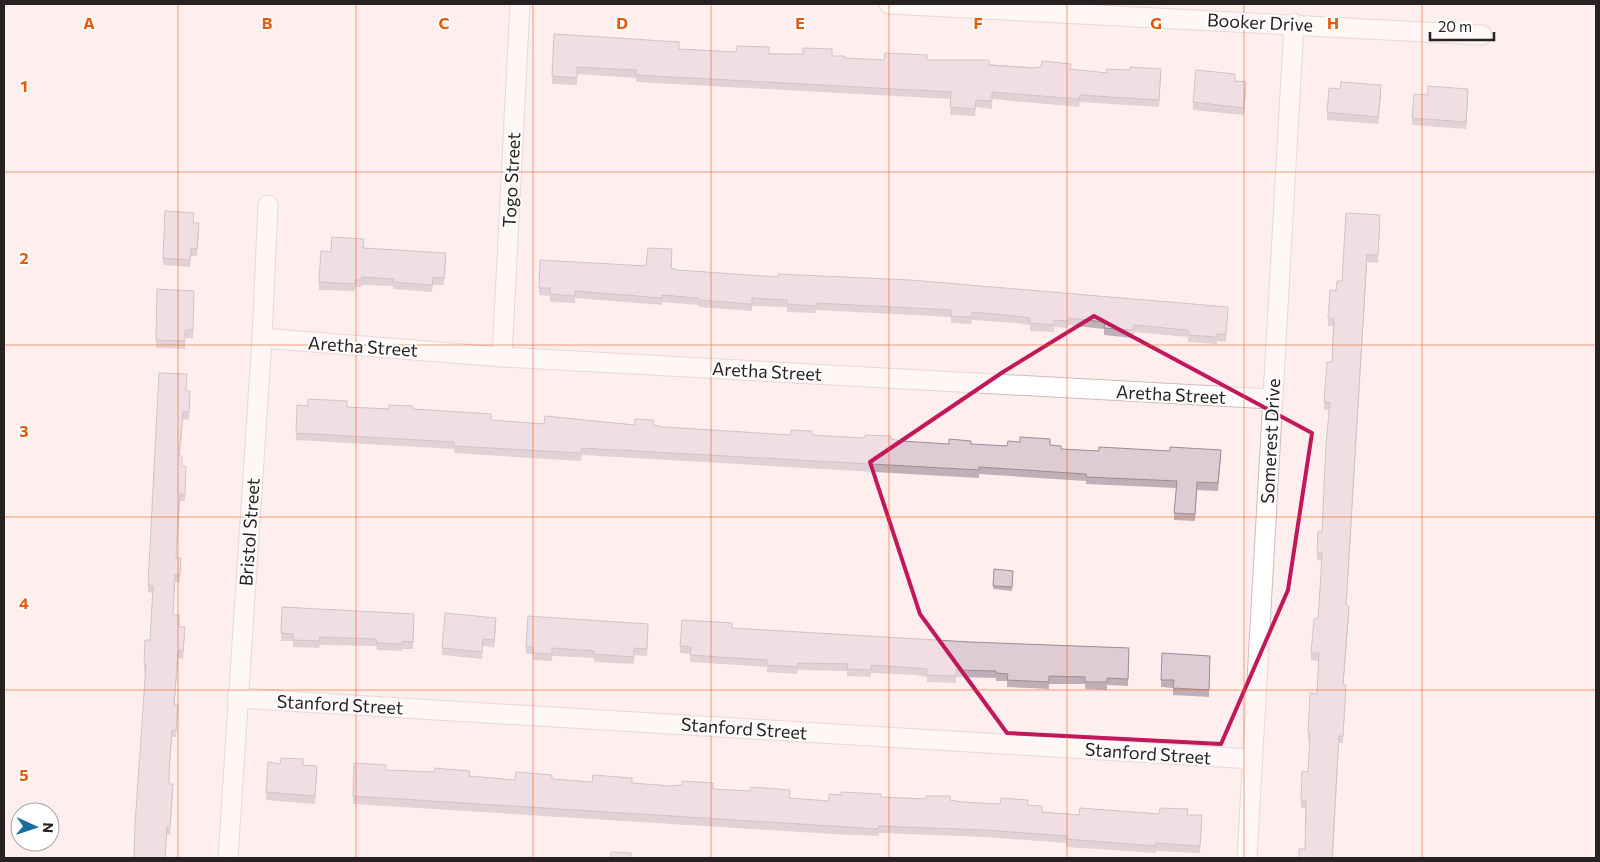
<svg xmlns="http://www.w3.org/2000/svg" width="1600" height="862" font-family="Commissioner,sans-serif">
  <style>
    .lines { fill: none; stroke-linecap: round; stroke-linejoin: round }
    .minor-casing { stroke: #cfbbbc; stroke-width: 21 }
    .minor { stroke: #fff; stroke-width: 19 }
    .wall { fill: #bfafb6 }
    .shaded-wall { fill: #9b8e94 }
    .building { fill: #decbd4; stroke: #9b8e94 }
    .marked { fill: none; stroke: #c2185b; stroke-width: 4; stroke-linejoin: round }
    .grid { fill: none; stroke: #e8590c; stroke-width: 1; stroke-opacity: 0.55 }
    .labels { text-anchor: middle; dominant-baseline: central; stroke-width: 4; stroke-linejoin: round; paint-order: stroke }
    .street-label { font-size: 18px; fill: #282121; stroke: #fff }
    .grid-label { font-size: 16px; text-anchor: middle; font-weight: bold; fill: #e8590c; stroke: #fff; stroke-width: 4; stroke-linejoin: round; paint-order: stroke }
  </style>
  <rect width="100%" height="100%" fill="#fee"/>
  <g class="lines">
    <g class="minor-casing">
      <g id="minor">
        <polyline points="889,4 1482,35"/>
        <polyline points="262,338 502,357 1272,399"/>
        <polyline points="502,357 520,4"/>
        <polyline points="237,698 1252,759"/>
        <polyline points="228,858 262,338 268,205"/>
        <polyline points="1247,858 1294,23"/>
      </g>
    </g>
    <use href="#minor" class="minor"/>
  </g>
  <g class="wall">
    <polygon points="554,34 679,49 832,56 844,58 884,60 927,60 1161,76 1159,107 1080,102 1079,107 992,99 992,109 976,107 975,116 950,115 951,99 636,82 636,78 577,74 577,85 552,84"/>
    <polygon points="1235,81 1246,89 1244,115 1193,110 1193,102"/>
    <polygon points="1381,92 1378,124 1327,120 1327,112"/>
    <polygon points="1428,95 1468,97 1466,129 1412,125 1412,118"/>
    <polygon points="194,223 199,231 197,256 191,256 190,267 163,265 163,258"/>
    <polygon points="1380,223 1378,263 1367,262 1346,606 1349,613 1343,684 1346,692 1343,743 1339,743 1333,858 1299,858 1305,849 1306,808 1301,808 1301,801 1308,772 1310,741 1308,741 1308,733 1317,694 1319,661 1311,660 1311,653 1318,619 1321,573 1322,561 1317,560 1317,553 1322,532 1329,410 1324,410 1324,402 1332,362 1333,326 1328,326 1328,318 1336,291"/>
    <polygon points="364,248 446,261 444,285 433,285 432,292 393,289 393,286 362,285 361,287 355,287 355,291 319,290 319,282"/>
    <polygon points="672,257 672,268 677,270 1228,314 1226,342 1217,341 1217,344 1188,342 1188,337 1134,332 1133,338 1104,335 1104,329 1068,325 1068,328 1054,327 1054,332 1030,331 1030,325 1016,323 972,320 971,324 951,323 951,317 816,310 816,313 787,312 787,307 752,306 752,311 698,307 698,305 662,302 662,305 575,298 575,303 550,302 550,296 539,295 539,288 646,266"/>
    <polygon points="157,289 194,291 193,338 185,338 185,349 156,348"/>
    <polygon points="186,391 190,399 189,420 183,419 180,456 182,466 186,474 185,501 180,501 176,558 181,566 180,582 175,582 173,615 179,627 185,634 183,659 178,658 174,704 178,712 176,737 172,737 169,779 169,784 173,791 170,835 167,834 165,858 134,858 146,671 144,671 144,663 150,640 153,593 148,592 148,585"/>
    <polygon points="308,406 413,409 491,420 544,424 653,425 664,427 791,435 891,439 901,441 949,444 1007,446 1050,445 1061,449 1221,457 1218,491 1197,490 1195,521 1174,520 1176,488 1086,484 1086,481 979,474 979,478 582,455 581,461 454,453 454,449 296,440 296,433"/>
    <polygon points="994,569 1013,571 1012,591 993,589"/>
    <polygon points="282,607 414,614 413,649 402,649 402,651 377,650 376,646 320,645 319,648 293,647 293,641 281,641"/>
    <polygon points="496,625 494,647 483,646 482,659 442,655 442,648"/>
    <polygon points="732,628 970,642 1129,648 1128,686 1107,685 1107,690 1085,689 1085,684 1049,684 1049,689 1007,687 1007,681 996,681 996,678 956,677 956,683 927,682 927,677 916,675 871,673 871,677 847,676 847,671 798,670 797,674 767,672 767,667 690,662 690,654 680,653 680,646"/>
    <polygon points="648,632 647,656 634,655 634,664 594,662 594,658 552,656 552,661 533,660 533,654 526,654 526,647"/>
    <polygon points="1210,663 1209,697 1173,695 1173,688 1161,687 1161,680"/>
    <polygon points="303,765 317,773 315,804 266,800 266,792"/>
    <polygon points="386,770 515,780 552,779 592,782 632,783 713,789 789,798 829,801 880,797 950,800 962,802 1028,805 1042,812 1079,815 1188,815 1202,823 1200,853 1156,851 1156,853 1066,847 1066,843 985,837 879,833 879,836 832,834 353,804 353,796"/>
  </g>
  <g class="shaded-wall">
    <polygon points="1246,82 1246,89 1244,115 1244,108"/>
    <polygon points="1381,85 1381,92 1378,124 1378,117"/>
    <polygon points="1468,89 1468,97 1466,129 1466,122"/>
    <polygon points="1367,255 1367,262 1346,613 1346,606"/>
    <polygon points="1349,606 1349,613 1343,692 1343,684"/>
    <polygon points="496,618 496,625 494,647 494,640"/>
    <polygon points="178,651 178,658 174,712 174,704"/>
  </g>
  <g class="building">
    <polygon points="554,34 679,42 679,49 736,52 737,46 769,47 769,54 803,54 803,48 832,49 832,56 845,56 844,58 884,60 885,53 927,55 927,60 989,60 989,65 1032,68 1041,67 1042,61 1071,64 1070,69 1107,73 1107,69 1130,70 1130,67 1161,69 1159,100 1080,95 1079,99 992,92 992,101 976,100 975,109 950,107 951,92 636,75 636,70 577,67 577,78 552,76"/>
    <polygon points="1196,70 1235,74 1235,81 1246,82 1244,108 1193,102"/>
    <polygon points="1341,82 1381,85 1378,117 1327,112 1329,88 1340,89"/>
    <polygon points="1428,86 1468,89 1466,122 1412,118 1414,94 1428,95"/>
    <polygon points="165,211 194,213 193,223 199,223 197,249 191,248 190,260 163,258"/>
    <polygon points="1346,213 1380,215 1378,255 1367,255 1346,606 1349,606 1343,684 1346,685 1343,736 1339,736 1332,858 1299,858 1299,849 1305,849 1306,801 1301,801 1302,771 1308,772 1310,734 1308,733 1310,693 1317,694 1319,653 1311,653 1314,619 1318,619 1321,573 1322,553 1317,553 1318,531 1322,532 1326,444 1330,402 1324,402 1327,362 1332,362 1334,319 1328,318 1330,290 1336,291 1337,281 1342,281"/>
    <polygon points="332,237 364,239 363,248 446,253 444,278 433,277 432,285 393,282 394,279 362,277 361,280 355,280 355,284 319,282 321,251 331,252"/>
    <polygon points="648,248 672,249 671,268 677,270 778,277 778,274 910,280 1228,307 1226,334 1217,334 1217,337 1188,335 1188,330 1134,325 1133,330 1104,328 1105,322 1068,318 1068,321 1054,320 1054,325 1030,323 1030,318 1016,316 972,312 971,317 951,316 951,310 816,303 816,306 787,304 787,300 752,298 752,304 698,300 698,298 662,295 662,298 575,291 575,296 550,294 550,288 539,288 540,260 646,266"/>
    <polygon points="157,289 194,291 193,330 185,330 185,341 156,340"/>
    <polygon points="159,373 187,374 186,391 190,391 189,412 183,412 179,456 182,456 182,466 186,467 185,494 180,494 177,538 176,558 181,558 180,575 175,575 173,615 179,615 179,627 185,627 183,651 178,651 174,704 178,705 176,730 172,730 169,773 169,784 173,784 170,827 167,827 165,858 134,858 135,825 146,664 144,663 145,640 150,640 153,586 148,585"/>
    <polygon points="308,399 347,401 347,407 389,409 389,405 413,406 413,409 491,414 491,420 544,424 545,416 635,425 635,419 653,420 653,425 664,427 791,435 791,430 812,431 812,435 864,438 865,435 891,436 891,439 901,441 949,444 949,439 971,441 971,444 1007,446 1008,441 1020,442 1020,437 1050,439 1050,445 1061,446 1061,449 1099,451 1099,447 1170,451 1170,447 1221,450 1218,483 1197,482 1195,514 1174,513 1177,481 1086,477 1086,474 979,467 979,470 582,448 581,453 454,446 454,442 296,433 297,405 308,406"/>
    <polygon points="994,569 1013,571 1012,587 993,586"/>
    <polygon points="282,607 414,614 413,642 402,641 402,644 377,643 376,639 320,637 319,641 293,640 293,634 281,633"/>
    <polygon points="445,613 496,618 494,640 483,639 482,652 442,648"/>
    <polygon points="528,616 648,624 647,649 634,648 634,657 594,654 594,651 552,648 552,654 533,653 534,647 526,647"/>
    <polygon points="682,620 732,623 732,628 970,642 1129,648 1128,679 1107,678 1107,682 1085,682 1085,677 1049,676 1049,682 1007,680 1008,674 996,673 996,671 956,670 956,676 927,675 927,669 916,668 871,665 871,670 847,669 848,664 798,663 797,667 767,665 767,660 690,655 691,647 680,646"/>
    <polygon points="1162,653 1210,656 1209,690 1173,688 1174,680 1161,680"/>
    <polygon points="281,758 303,759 303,765 317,766 315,796 266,792 268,762 280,764"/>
    <polygon points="354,763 386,765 386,770 435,772 435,768 470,771 469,776 515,780 516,772 552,775 552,779 592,782 593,775 632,778 632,783 671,786 682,785 682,781 713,783 713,789 750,791 751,787 790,790 789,798 829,801 829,794 841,795 841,792 881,794 880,797 926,799 926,796 950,796 950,800 962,802 1000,804 1001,798 1028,800 1027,805 1042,806 1042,812 1079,815 1080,808 1159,814 1160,808 1188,809 1187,815 1202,815 1200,846 1156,843 1156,846 1066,839 1067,836 985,830 879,826 879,829 832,826 353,796"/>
    <polygon points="611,852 631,853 631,858 611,858"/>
  </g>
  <path d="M0 0H1600V862H0ZM 1094,316 L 1312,433 L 1288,590 L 1221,744 L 1007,733 L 920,614 L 870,462 L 1003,372 Z" fill="#fee" fill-opacity=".55" fill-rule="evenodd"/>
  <path class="marked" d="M 1094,316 L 1312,433 L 1288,590 L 1221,744 L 1007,733 L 920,614 L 870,462 L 1003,372 Z"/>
  <path class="grid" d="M 178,4 L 178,858M 356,4 L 356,858M 533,4 L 533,858M 711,4 L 711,858M 889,4 L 889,858M 1067,4 L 1067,858M 1244,4 L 1244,858M 1422,4 L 1422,858M 4,172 L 1596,172M 4,345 L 1596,345M 4,517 L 1596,517M 4,690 L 1596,690"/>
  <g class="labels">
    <g class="street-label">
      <text transform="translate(1260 22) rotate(3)">Booker Drive</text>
      <text transform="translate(511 180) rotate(-87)">Togo Street</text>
      <text transform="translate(363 346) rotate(4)">Aretha Street</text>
      <text transform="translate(767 371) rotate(3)">Aretha Street</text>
      <text transform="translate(1171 394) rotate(3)">Aretha Street</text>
      <text transform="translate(1270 441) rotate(-87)">Somerest Drive</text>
      <text transform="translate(249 532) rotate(-86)">Bristol Street</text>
      <text transform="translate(340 704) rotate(3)">Stanford Street</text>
      <text transform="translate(744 728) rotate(4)">Stanford Street</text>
      <text transform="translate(1148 753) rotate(4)">Stanford Street</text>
    </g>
  </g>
  <g class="grid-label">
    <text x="89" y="29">A</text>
    <text x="267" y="29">B</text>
    <text x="444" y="29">C</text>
    <text x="622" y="29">D</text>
    <text x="800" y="29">E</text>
    <text x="978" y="29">F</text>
    <text x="1156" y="29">G</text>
    <text x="1333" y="29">H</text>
    <text x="24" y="92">1</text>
    <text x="24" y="264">2</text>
    <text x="24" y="437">3</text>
    <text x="24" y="609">4</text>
    <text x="24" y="781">5</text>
  </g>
  <rect width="1600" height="862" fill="none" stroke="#282121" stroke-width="10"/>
  <g transform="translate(35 827) rotate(93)"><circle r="24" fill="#ffffff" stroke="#a9a6a6"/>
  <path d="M0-4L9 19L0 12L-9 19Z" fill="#166f9e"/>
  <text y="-8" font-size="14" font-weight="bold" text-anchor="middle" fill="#282121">N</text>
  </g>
  <path d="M1430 32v8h64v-8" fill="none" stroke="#282121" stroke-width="2.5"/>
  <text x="1438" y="32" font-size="15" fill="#282121" stroke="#ffffff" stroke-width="4" paint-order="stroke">20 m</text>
</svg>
